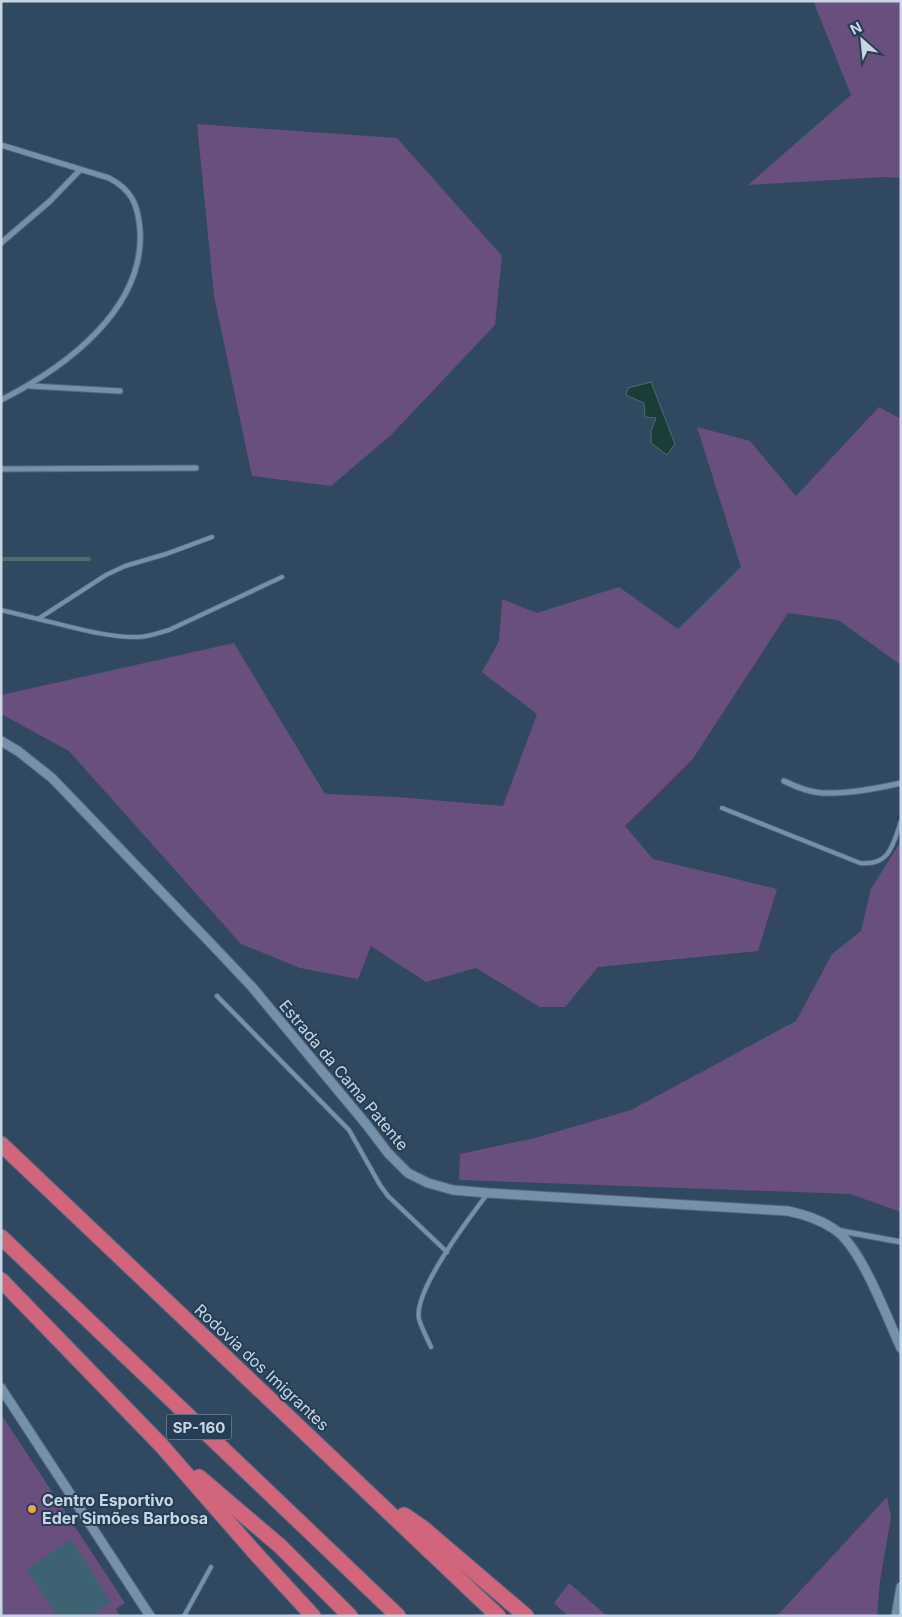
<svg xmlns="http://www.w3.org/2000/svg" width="902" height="1617" font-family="Inter,sans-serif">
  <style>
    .green { fill: #684f7d }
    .water { fill: #1b3d3a; stroke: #4f6b6d }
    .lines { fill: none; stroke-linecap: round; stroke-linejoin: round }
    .stream { stroke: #4f6b6d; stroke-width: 4 }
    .building { fill: #3d6373 }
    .service-casing { stroke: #53677b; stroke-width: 5.5 }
    .minor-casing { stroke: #53677b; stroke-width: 7 }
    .tertiary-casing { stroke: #53677b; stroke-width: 11 }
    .motorway-casing { stroke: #53677b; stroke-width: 17 }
    .service { stroke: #7590ab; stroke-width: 4 }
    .minor { stroke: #7590ab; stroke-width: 5 }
    .tertiary { stroke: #7590ab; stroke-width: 9 }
    .motorway { stroke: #d0657c; stroke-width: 15 }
    .poi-dot { fill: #f3a442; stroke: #263e55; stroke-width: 2 }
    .labels { text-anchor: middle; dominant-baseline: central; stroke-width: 4; stroke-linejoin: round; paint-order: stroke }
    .shield { fill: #263e55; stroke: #97a8b9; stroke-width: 1 }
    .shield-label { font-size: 15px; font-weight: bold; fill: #c8d6e4 }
    .street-label { font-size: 16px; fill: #c8d6e4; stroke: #263e55 }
    .poi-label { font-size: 16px; font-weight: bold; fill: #c8d6e4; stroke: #263e55; text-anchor: start }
  </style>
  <rect width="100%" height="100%" fill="#304961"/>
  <g class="green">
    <polygon points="815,1 901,1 901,178 883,177 748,185 851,95 814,3"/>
    <polygon points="197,124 397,138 502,256 495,325 391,435 331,486 252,476 214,296"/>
    <polygon points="879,407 901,419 901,665 838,620 788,613 692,760 625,826 653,859 777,889 758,951 598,967 565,1007 540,1007 476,968 426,982 371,946 358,979 300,968 241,944 69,751 1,714 1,695 234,643 325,794 397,797 503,806 537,714 482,672 499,641 502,599 537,613 619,587 678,629 741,567 697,427 750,441 796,496"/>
    <polygon points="901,841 901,1212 850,1194 459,1180 460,1154 535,1138 631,1110 796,1021 832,954 861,931 871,889"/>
    <polygon points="1,1414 125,1603 116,1609 120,1616 1,1616"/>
    <polygon points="887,1497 891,1517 880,1581 877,1616 777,1616"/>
    <polygon points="569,1583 607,1616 568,1616 554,1603"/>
  </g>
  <polygon class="water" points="651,382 675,444 667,455 651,443 651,431 656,418 645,417 644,403 626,395 628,388"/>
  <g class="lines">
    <polyline class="stream" points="1,559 89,559"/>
  </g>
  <polygon class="building" points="71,1539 111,1602 89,1616 57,1616 26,1569"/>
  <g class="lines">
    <g class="service-casing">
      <g id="service">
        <polyline points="1,610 38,619 106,575 125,566 166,554 212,537"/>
        <path d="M 38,619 C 69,626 106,638 138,637 C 149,637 158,633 169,630 L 282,577"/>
        <path d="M 722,808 L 860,863 C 890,866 893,845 901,821"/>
        <polyline points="217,996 349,1130 380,1185 388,1196 447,1252"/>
        <path d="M 431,1347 C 427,1338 422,1329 419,1319 C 413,1291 470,1217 488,1193"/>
        <polyline points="184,1616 211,1567"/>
      </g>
    </g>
    <g class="minor-casing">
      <g id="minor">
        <path d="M 1,145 L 109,178 C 132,190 138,205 140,230 C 145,310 64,368 1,400"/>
        <polyline points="1,243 50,201 80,170"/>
        <polyline points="30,386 120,391"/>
        <polyline points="1,469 196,468"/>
        <path d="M 784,781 C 796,787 808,792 822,793 C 848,794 875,789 901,783"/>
        <polyline points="836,1230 901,1242"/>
      </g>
    </g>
    <g class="tertiary-casing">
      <g id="tertiary">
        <path d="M 1,741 L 18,751 L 52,778 L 221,954 L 252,987 L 366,1124 L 388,1153 L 408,1173 L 428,1183 L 453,1190 L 488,1193 L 788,1211 C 805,1215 819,1219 834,1229 C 861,1246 887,1318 901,1348"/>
        <polyline points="1,1388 150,1616"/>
        <polyline points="896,1616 901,1587"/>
      </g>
    </g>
    <g class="motorway-casing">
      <g id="motorway">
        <polyline points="1,1144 498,1616"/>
        <polyline points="1,1237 398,1616"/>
        <polyline points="1,1280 161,1445 257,1555 313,1616"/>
        <polyline points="199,1477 280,1546 350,1616"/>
        <polyline points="404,1515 423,1528 526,1616"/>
      </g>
    </g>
    <use href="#service" class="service"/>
    <use href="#minor" class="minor"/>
    <use href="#tertiary" class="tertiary"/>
    <use href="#motorway" class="motorway"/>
  </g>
  <circle class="poi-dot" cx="32" cy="1509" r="5"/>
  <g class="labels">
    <rect class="shield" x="166.5" y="1414.5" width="65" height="25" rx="4"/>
    <g class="shield-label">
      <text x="199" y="1427">SP-160</text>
    </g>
    <g class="street-label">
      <text transform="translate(344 1075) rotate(50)">Estrada da Cama Patente</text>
      <text transform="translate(262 1367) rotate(43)">Rodovia dos Imigrantes</text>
    </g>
    <g class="poi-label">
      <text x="42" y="1500">Centro Esportivo<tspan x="42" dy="18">Eder Simões Barbosa</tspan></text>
    </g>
  </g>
  <rect width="902" height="1617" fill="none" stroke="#c8d6e4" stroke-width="5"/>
  <g transform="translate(862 40) rotate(333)" stroke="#263e55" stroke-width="4" paint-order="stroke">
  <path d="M0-4L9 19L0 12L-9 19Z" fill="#c8d6e4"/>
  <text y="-8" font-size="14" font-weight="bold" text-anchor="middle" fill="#c8d6e4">N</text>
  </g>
</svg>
